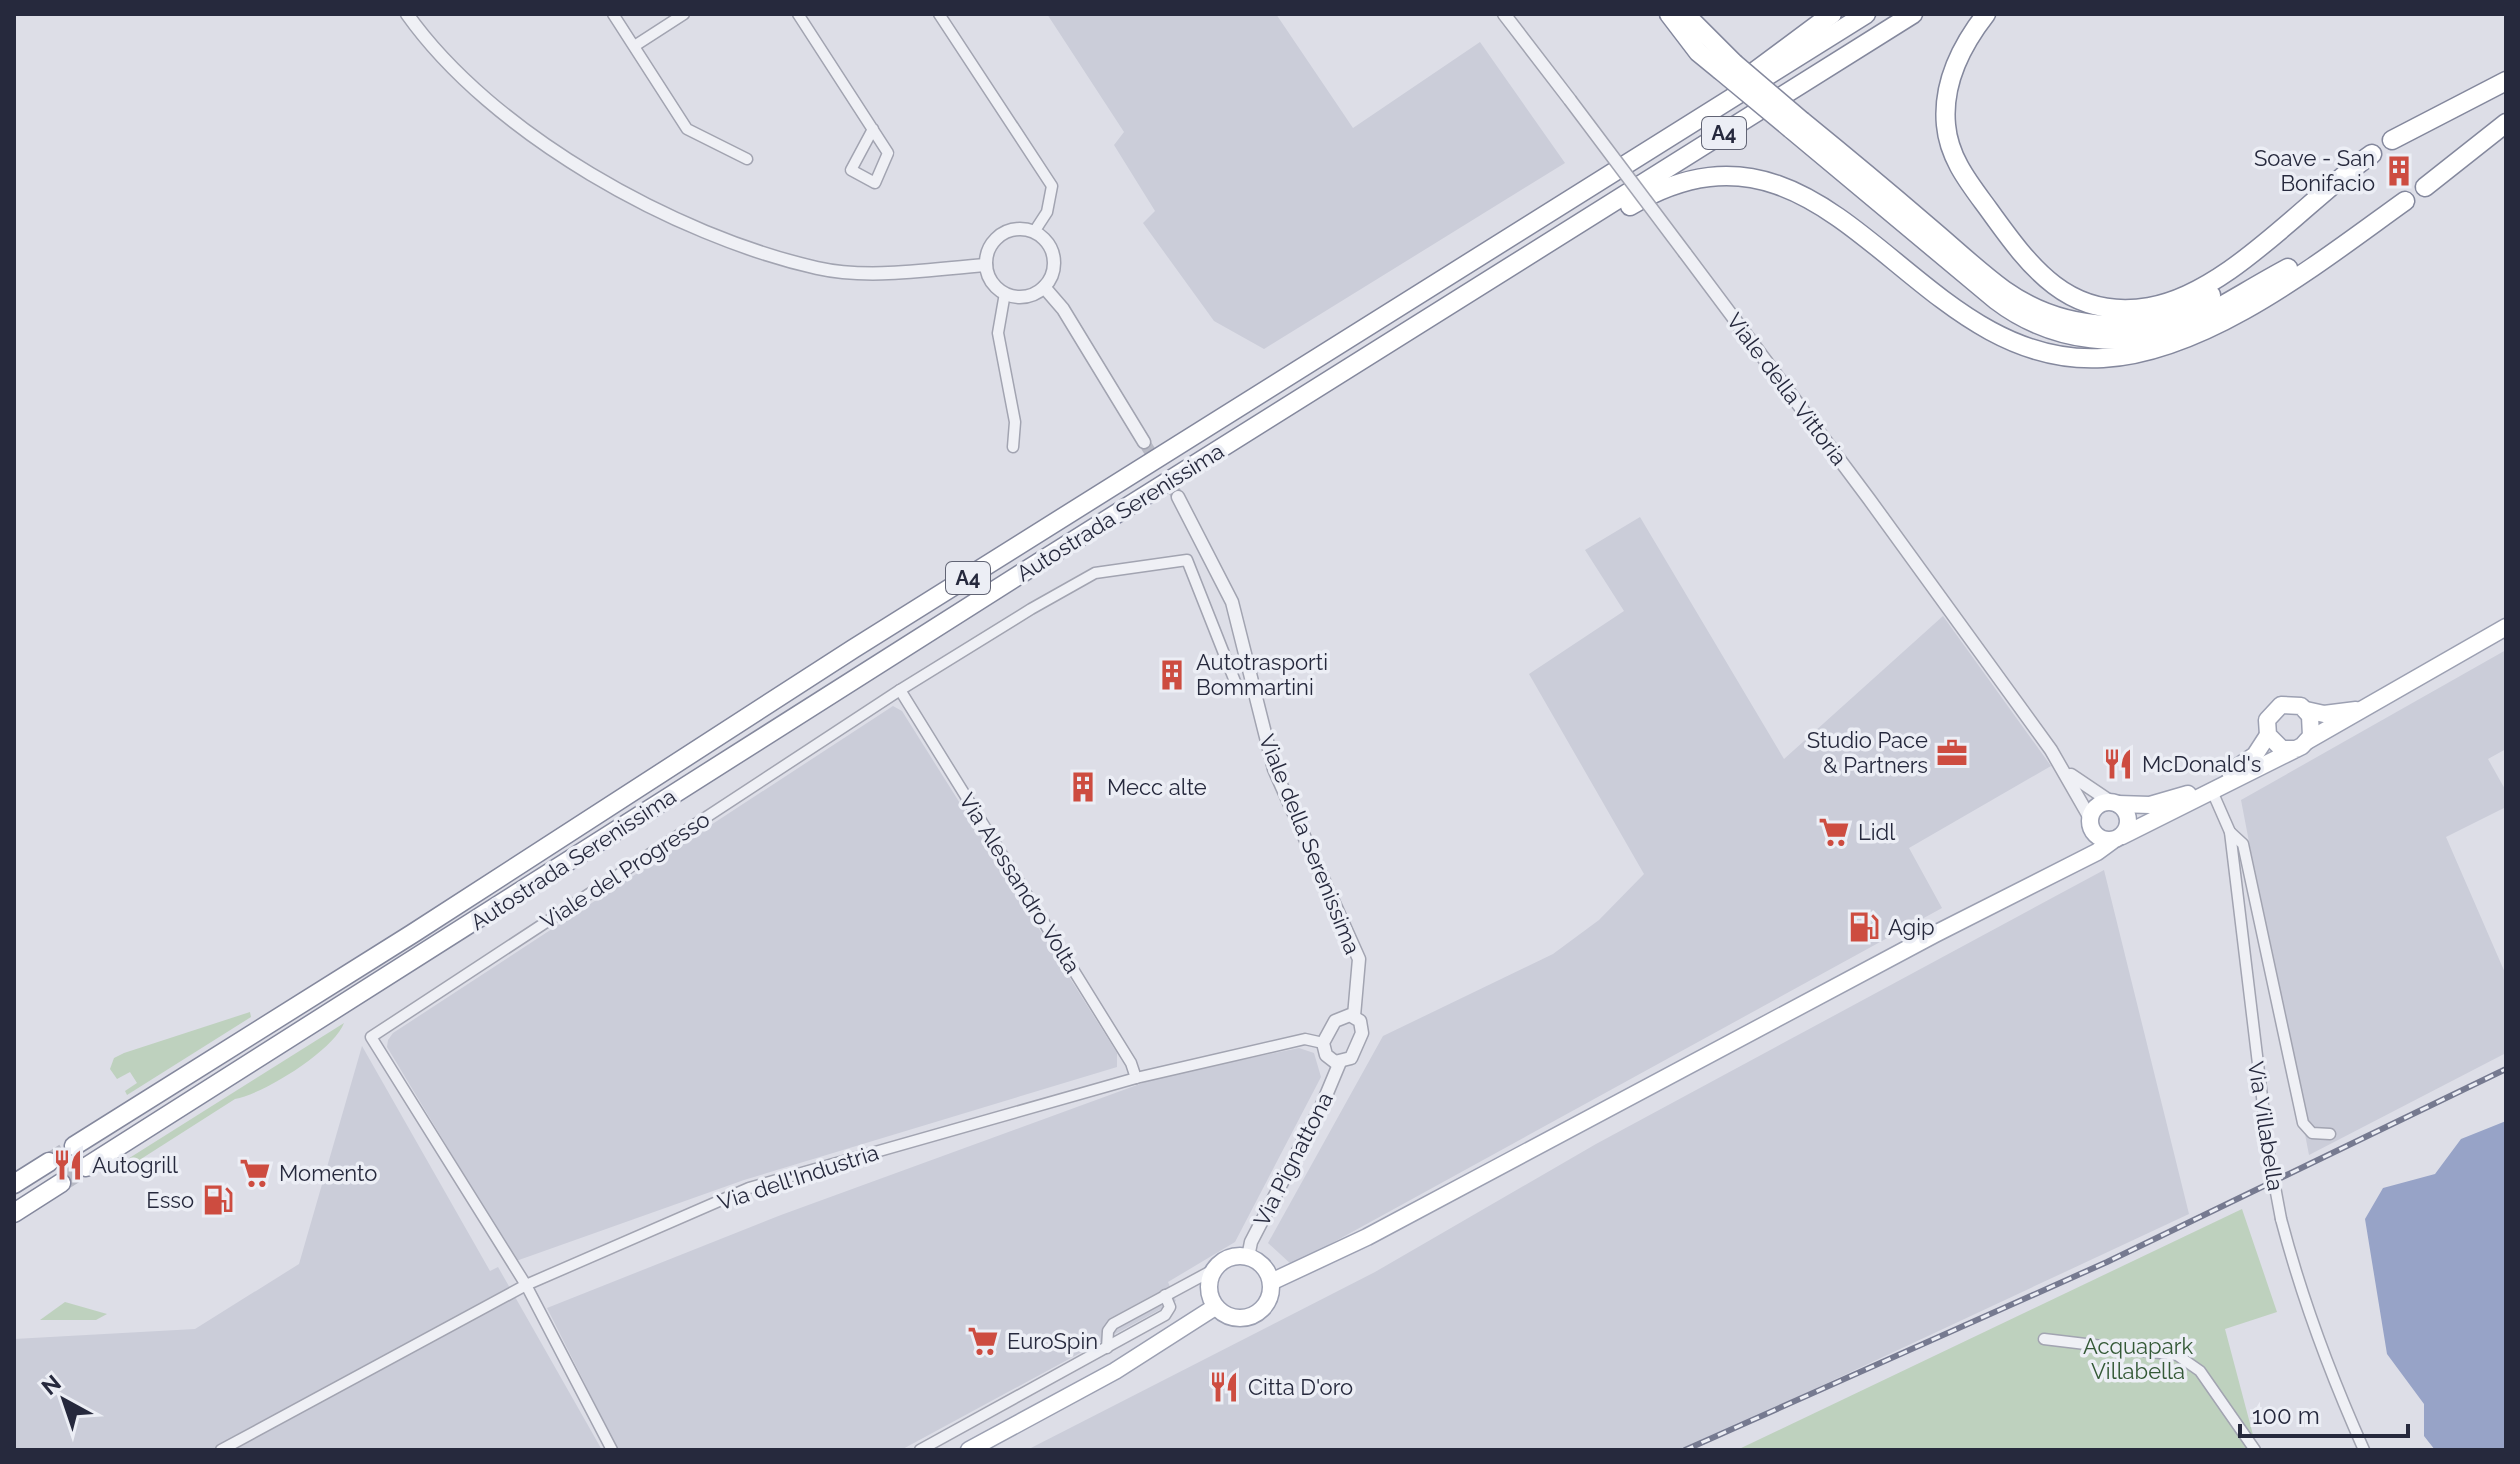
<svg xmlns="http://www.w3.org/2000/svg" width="2520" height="1464" font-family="Raleway,sans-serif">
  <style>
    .built { fill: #cbcdd9 }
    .green { fill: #bed1be }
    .water { fill: #97a3c7 }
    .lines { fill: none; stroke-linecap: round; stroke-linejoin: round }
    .tertiary-tunnel { stroke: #b8bac5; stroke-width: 12; stroke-dasharray: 12 6; stroke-linecap: butt }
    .motorway-tunnel { stroke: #b8bac5; stroke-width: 18; stroke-dasharray: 18 9; stroke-linecap: butt }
    .minor-casing { stroke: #a2a4b1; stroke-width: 13 }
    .tertiary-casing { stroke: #a2a4b1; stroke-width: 15 }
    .primary-casing { stroke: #9ca0b2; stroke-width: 19 }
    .motorway-casing { stroke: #84889d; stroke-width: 21 }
    .minor { stroke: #eff0f5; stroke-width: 10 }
    .tertiary { stroke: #eff0f5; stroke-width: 12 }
    .primary { stroke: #fff; stroke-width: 16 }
    .motorway { stroke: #fff; stroke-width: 18 }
    .rail-casing { stroke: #767a90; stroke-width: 6 }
    .rail { stroke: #eceef5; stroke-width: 3; stroke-dasharray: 9; stroke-linecap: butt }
    .minor-bridge-casing { stroke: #a2a4b1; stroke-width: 13; stroke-linecap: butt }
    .tertiary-bridge-casing { stroke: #a2a4b1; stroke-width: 15; stroke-linecap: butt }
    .motorway-bridge-casing { stroke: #84889d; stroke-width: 21; stroke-linecap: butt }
    .minor-bridge { stroke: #eff0f5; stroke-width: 10 }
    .tertiary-bridge { stroke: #eff0f5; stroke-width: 12 }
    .motorway-bridge { stroke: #fff; stroke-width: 18 }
    .labels { text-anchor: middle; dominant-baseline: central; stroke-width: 7; stroke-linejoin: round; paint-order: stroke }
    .shield { fill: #eceef5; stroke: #616474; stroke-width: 2 }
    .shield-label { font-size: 20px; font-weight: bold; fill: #26293d }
    .poi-label { font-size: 22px; fill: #26293d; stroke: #eceef5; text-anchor: start }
    .street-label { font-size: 22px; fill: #26293d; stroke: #eceef5 }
    .park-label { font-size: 22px; fill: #345936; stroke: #eceef5 }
  </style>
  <rect width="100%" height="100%" fill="#dddee7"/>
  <g class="built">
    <polygon points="1047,14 1276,14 1353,128 1480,42 1565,163 1264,349 1214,321 1143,223 1155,211 1114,145 1124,132"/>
    <polygon points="1640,517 1784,759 1943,616 2051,766 1909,848 1942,908 1292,1265 1268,1243 1383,1036 1553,954 1599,920 1644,874 1529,674 1624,611 1585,550"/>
    <polygon points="2506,650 2506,749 2488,759 2506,791 2506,807 2446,837 2506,975 2506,1053 2309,1155 2241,800"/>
    <polygon points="893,706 902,711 1117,1053 1117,1067 744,1180 516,1261 387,1047 388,1040 393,1033"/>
    <polygon points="2104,870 2189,1214 1684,1450 1027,1450 1375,1272 1596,1144"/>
    <polygon points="362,1046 490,1271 498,1267 602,1450 14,1450 14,1339 195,1329 299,1264"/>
    <polygon points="1299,1048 1314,1053 1321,1077 1235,1242 1168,1282 1176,1301 901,1450 618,1450 547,1308 781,1215 1159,1077"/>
  </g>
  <g class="green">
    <polygon points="250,1012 251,1017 127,1095 125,1091 137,1083 130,1072 117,1079 110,1069 114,1058 124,1053"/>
    <path d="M 344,1023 C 334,1050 264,1094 235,1099 L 130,1166 L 123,1162 Z"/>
    <polygon points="2242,1209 2277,1312 2225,1329 2257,1450 1737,1450"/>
    <polygon points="65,1302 107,1314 96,1320 40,1320"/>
  </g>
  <polygon class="water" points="2506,1121 2506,1450 2435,1450 2424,1436 2424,1404 2387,1354 2365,1219 2383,1188 2435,1174 2461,1139"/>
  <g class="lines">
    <polyline class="tertiary-tunnel" points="1144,442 1178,497"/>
    <g class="motorway-tunnel">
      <polyline points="49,1162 74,1146"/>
      <polyline points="61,1183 86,1167"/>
    </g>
    <g class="minor-casing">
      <g id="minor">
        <polyline points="613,14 687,129 747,159"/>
        <polyline points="798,14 888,153 875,183 851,170 873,129"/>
        <polyline points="939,14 1052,186 1047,212 1034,232"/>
        <polyline points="636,45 684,14"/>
        <polyline points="1005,293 998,333 1015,422 1013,447"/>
        <polyline points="900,690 1131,1063 1136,1078"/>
        <polyline points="2212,791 2230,832 2269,1155"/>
        <polyline points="2230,832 2243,844 2303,1123 2312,1133 2330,1134"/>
        <path d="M 2281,1219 C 2302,1299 2330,1374 2364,1450"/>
        <polyline points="2044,1339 2177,1355 2200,1371 2255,1450"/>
        <polyline points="1107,1348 1108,1331 1113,1324 1213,1270"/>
        <polyline points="221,1450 526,1285 749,1188 1136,1078 1305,1039 1323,1043"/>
        <polyline points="612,1450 526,1285 371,1037 900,690 1031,609 1095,573 1187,560 1236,684"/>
        <polyline points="920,1450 1165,1315 1170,1307 1165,1295"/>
      </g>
    </g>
    <g class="tertiary-casing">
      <g id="tertiary">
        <path d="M 407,14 C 492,134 675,236 817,268 C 870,280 932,269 986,265"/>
        <polyline points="1504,14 1570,100"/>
        <circle cx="1020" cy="263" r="34"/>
        <polyline points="1685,253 1869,499 2051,750 2090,818"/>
        <polyline points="1044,287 1063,309 1144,442"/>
        <polyline points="1178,497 1232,602 1274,769 1359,959 1354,1016"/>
        <polyline points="2071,775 2111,802"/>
        <polygon points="1350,1015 1360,1021 1362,1033 1351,1058 1335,1062 1326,1055 1323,1043 1335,1021"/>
        <polyline points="1248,1257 1251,1242 1322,1105 1340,1062"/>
      </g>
    </g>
    <g class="primary-casing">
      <g id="primary">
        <polyline points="2306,710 2324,714 2356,710"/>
        <polyline points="2307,741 2506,627"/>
        <polyline points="2230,772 2255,755 2268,735"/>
        <circle cx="2109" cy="821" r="19"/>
        <polyline points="2118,804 2150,805 2188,794"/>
        <polyline points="2122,836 2302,746 2311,736 2310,716 2301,706 2281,705 2267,720 2268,735 2282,749 2296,749"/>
        <circle cx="1240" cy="1287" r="31"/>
        <polyline points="1271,1282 1367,1237 1935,934 2097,852 2112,841"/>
        <polyline points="969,1450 1115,1371 1215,1307"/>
      </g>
    </g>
    <g class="motorway-casing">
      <g id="motorway">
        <polyline points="1669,14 1698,52 1720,70"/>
        <polyline points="1685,14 1734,63"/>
        <path d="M 1986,14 C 1961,46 1942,83 1946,125 C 1949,159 1970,184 1989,210 C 2030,267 2069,321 2149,307 C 2228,294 2307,199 2372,154"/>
        <polyline points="1754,72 1832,14"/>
        <path d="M 1802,121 C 1845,156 1887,191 1929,227 C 1954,248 1978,271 2004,290 C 2065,333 2148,338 2211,295"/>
        <path d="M 1791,129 L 1996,300 C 2051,342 2129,353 2192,322 C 2225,305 2256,285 2288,268"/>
        <polyline points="2392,140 2506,81"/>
        <polyline points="2425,187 2506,123"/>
        <path d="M 1630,206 C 1833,85 1909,370 2103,358 C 2208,352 2321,261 2405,201"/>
        <polyline points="74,1146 412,934 853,649 1866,14"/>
        <polyline points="86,1167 1030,568 1913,14"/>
        <polyline points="14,1184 49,1162"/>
        <polyline points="14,1213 61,1183"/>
      </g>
    </g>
    <use href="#minor" class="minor"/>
    <use href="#tertiary" class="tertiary"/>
    <use href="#primary" class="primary"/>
    <use href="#motorway" class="motorway"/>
    <g class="rail-casing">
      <polyline id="rail" points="1685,1450 2107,1262 2506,1069"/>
    </g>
    <use href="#rail" class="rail"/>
    <g class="minor-bridge-casing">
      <polyline id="minor-bridge" points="2269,1155 2281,1219"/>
    </g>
    <g class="tertiary-bridge-casing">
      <polyline id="tertiary-bridge" points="1570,100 1685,253"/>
    </g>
    <g class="motorway-bridge-casing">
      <g id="motorway-bridge">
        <polyline points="1734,63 1802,121"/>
        <polyline points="1720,70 1791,129"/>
      </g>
    </g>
    <use href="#minor-bridge" class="minor-bridge"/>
    <use href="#tertiary-bridge" class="tertiary-bridge"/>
    <use href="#motorway-bridge" class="motorway-bridge"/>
  </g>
  <defs>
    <g id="building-bare" transform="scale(2.4)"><path d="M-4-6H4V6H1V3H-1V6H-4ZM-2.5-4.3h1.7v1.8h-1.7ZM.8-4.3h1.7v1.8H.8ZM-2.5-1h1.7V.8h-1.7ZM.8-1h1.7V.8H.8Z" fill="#cd4c40" stroke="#eceef5" stroke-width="2.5" paint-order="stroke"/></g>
    <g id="office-bare" transform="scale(2.4)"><path d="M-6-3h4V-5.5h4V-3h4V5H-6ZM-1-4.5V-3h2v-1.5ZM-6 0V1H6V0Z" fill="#cd4c40" stroke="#eceef5" stroke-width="2.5" paint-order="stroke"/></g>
    <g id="restaurant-bare" transform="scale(2.4)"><path d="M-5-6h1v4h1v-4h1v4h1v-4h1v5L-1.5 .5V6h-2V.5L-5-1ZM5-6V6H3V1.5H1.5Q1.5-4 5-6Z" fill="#cd4c40" stroke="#eceef5" stroke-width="2.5" paint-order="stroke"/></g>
    <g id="supermarket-bare" transform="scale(2.4)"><path d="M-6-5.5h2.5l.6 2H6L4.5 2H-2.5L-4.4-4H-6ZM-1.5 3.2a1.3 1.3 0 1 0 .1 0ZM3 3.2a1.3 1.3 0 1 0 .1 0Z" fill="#cd4c40" stroke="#eceef5" stroke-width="2.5" paint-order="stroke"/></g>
    <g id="fuel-bare" transform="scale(2.4)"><path d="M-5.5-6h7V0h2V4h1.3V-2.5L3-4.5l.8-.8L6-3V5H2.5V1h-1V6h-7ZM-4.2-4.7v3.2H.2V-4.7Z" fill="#cd4c40" stroke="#eceef5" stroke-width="2.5" paint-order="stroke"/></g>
  </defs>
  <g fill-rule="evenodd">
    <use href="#building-bare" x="2399" y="171"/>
    <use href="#building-bare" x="1172" y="675"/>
    <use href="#office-bare" x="1952" y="753"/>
    <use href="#restaurant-bare" x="2118" y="764"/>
    <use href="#building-bare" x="1083" y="787"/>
    <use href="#supermarket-bare" x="1834" y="832"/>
    <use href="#fuel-bare" x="1864" y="927"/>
    <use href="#restaurant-bare" x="68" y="1165"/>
    <use href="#supermarket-bare" x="255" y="1173"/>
    <use href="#fuel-bare" x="218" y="1200"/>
    <use href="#supermarket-bare" x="983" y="1341"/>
    <use href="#restaurant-bare" x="1224" y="1387"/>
  </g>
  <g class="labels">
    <g class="shield">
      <rect x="1702" y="117" width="44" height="32" rx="6"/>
      <rect x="946" y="562" width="44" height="32" rx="6"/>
    </g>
    <g class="shield-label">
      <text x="1724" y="133">A4</text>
      <text x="968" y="578">A4</text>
    </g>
    <g class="poi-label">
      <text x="2375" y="158" text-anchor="end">Soave - San<tspan x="2375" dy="25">Bonifacio</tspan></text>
      <text x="1196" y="662">Autotrasporti<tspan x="1196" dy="25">Bommartini</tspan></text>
      <text x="1928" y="740" text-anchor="end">Studio Pace<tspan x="1928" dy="25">&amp; Partners</tspan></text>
      <text x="2142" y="764">McDonald's</text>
      <text x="1107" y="787">Mecc alte</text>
      <text x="1858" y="832">Lidl</text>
      <text x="1888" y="927">Agip</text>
      <text x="92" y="1165">Autogrill</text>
      <text x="279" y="1173">Momento</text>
      <text x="194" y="1200" text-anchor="end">Esso</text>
      <text x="1007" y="1341">EuroSpin</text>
      <text x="1248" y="1387">Citta D'oro</text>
    </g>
    <g class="street-label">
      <text transform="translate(1787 389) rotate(53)">Viale della Vittoria</text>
      <text transform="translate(1120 512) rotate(-32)">Autostrada Serenissima</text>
      <text transform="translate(1310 844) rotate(68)">Viale della Serenissima</text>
      <text transform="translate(573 859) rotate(-33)">Autostrada Serenissima</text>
      <text transform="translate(625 870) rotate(-33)">Viale del Progresso</text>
      <text transform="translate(1020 883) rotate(58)">Via Alessandro Volta</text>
      <text transform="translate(2266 1126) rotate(81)">Via Villabella</text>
      <text transform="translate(1293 1159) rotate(-63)">Via Pignattona</text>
      <text transform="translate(798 1177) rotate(-18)">Via dell'Industria</text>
    </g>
    <g class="park-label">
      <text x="2138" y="1346">Acquapark<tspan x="2138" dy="25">Villabella</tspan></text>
    </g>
  </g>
  <rect width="2520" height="1464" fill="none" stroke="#26293d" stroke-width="32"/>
  <g transform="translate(64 1400) rotate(320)" stroke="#eceef5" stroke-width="6" paint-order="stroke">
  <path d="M0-6L14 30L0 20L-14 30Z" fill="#26293d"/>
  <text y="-12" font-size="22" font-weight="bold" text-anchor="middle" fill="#26293d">N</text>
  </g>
  <path d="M2240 1424v12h168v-12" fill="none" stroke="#26293d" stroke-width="4"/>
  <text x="2252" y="1424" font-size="24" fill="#26293d" stroke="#eceef5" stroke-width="6" paint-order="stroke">100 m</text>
</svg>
